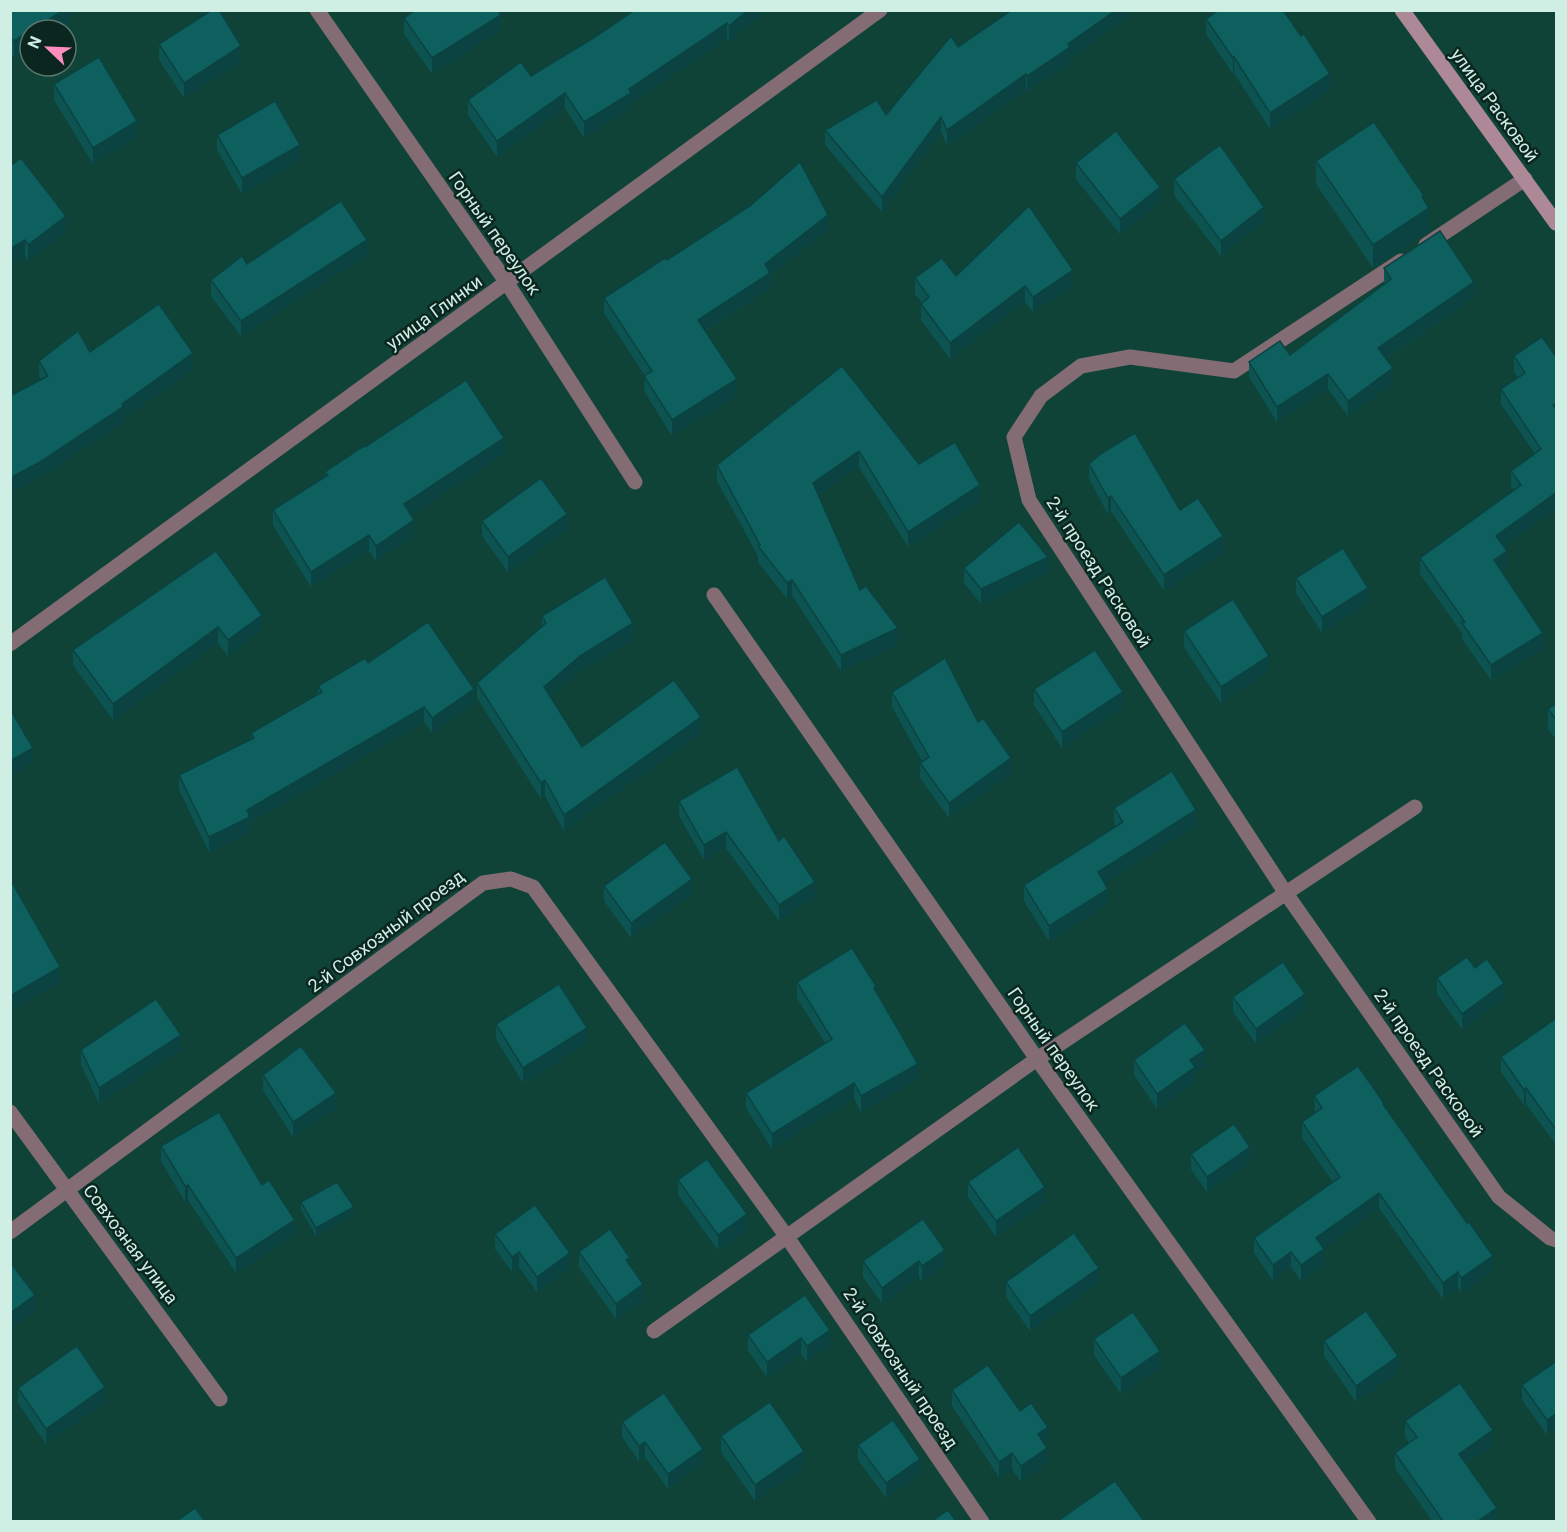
<svg xmlns="http://www.w3.org/2000/svg" width="1567" height="1532" font-family="Roboto,sans-serif">
  <style>
    .lines { fill: none; stroke-linecap: round; stroke-linejoin: round }
    .street { stroke: #846c75; stroke-width: 15 }
    .secondary { stroke: #ad8896; stroke-width: 15 }
    .wall { fill: #0c5352 }
    .shaded-wall { fill: #0a4342 }
    .building { fill: #0e605f; stroke: #0a4342; stroke-width: 1.5 }
    .labels { text-anchor: middle; dominant-baseline: central; stroke-width: 5; stroke-linejoin: round; paint-order: stroke }
    .street-label { font-size: 18px; fill: #cfeee4; stroke: #0b261f }
  </style>
  <rect width="100%" height="100%" fill="#104337"/>
  <g class="lines">
    <g class="street">
      <polyline points="317,10 507,283 635,482"/>
      <polyline points="1426,245 1525,179"/>
      <polyline points="1401,261 1234,371 1130,357 1081,366 1041,396 1014,437 1029,500 1285,892 1499,1197 1550,1238 1556,1240"/>
      <polyline points="714,595 1037,1059 1369,1522"/>
      <polyline points="10,644 880,10"/>
      <polyline points="10,1112 220,1399"/>
      <polyline points="10,1232 483,883 511,879 533,887 787,1237 982,1522"/>
      <polyline points="654,1331 1037,1059 1415,807"/>
    </g>
    <polyline class="secondary" points="1402,10 1556,223"/>
  </g>
  <g class="wall">
    <polygon points="10,10 70,10 70,22 14,57 10,52"/>
    <polygon points="768,10 729,41 727,39 631,103 631,108 584,138 565,108 497,157 468,115 468,100 531,76"/>
    <polygon points="1128,10 1128,18 1070,58 1070,63 1027,91 1026,90 947,145 941,132 882,212 825,145 825,130 886,115 958,47"/>
    <polygon points="404,18 501,30 432,74 404,34"/>
    <polygon points="1206,19 1330,90 1270,129 1234,73 1233,74 1206,34"/>
    <polygon points="159,44 241,61 184,98 159,60"/>
    <polygon points="54,84 137,136 93,164 54,100"/>
    <polygon points="217,135 300,160 242,194 217,150"/>
    <polygon points="1316,161 1424,201 1429,231 1373,268 1316,184"/>
    <polygon points="1076,163 1160,202 1120,234 1076,179"/>
    <polygon points="10,166 66,231 28,261 25,256 10,264"/>
    <polygon points="1174,179 1264,222 1221,256 1174,195"/>
    <polygon points="828,230 770,275 770,288 705,331 737,395 672,436 644,391 645,376 604,313 604,298 667,260"/>
    <polygon points="367,255 241,336 211,296 211,280 247,264"/>
    <polygon points="1384,268 1474,297 1386,359 1393,383 1348,416 1328,389 1277,422 1249,377 1249,362 1290,355 1384,284"/>
    <polygon points="956,276 1073,286 1033,312 1025,302 950,359 921,320 921,304 922,303 915,294 915,278"/>
    <polygon points="1542,337 1557,508 1504,546 1507,567 1501,571 1543,648 1491,680 1462,639 1462,633 1420,574 1420,558 1514,490 1511,486 1511,471 1535,454 1501,404 1501,389 1518,378 1514,372 1514,356"/>
    <polygon points="90,352 193,369 123,419 123,422 40,477 41,379 39,377 39,361"/>
    <polygon points="842,366 919,464 980,500 908,547 859,467 818,495 860,590 898,644 841,671 792,595 787,599 758,562 758,556 717,481 717,465"/>
    <polygon points="365,447 504,454 411,515 414,535 376,561 369,551 311,587 273,525 273,510 325,477 325,472"/>
    <polygon points="1089,464 1180,510 1223,552 1164,591 1111,511 1108,514 1089,479"/>
    <polygon points="482,521 567,530 508,572 482,536"/>
    <polygon points="216,551 262,630 228,656 218,643 113,720 73,665 73,650"/>
    <polygon points="964,568 1048,572 981,604 964,583"/>
    <polygon points="1296,578 1368,603 1322,633 1296,593"/>
    <polygon points="542,616 633,639 580,671 550,697 582,747 701,732 564,831 545,796 541,799 477,698 477,683 542,627"/>
    <polygon points="1184,631 1269,671 1221,703 1184,647"/>
    <polygon points="368,663 474,705 432,733 424,722 250,823 250,832 209,852 179,790 179,775 251,739 251,733 318,694 318,686"/>
    <polygon points="1034,689 1123,707 1062,748 1034,705"/>
    <polygon points="892,692 1011,774 949,818 920,778 920,763 922,761 892,707"/>
    <polygon points="1557,703 1557,741 1548,729 1548,709"/>
    <polygon points="679,801 779,841 815,897 779,921 726,848 704,860 679,816"/>
    <polygon points="1114,808 1196,825 1105,883 1108,904 1049,941 1024,901 1024,885 1116,827 1114,823"/>
    <polygon points="604,886 692,894 631,938 604,901"/>
    <polygon points="1475,968 1504,999 1462,1029 1437,994 1437,978"/>
    <polygon points="797,982 918,1079 861,1112 854,1098 772,1149 746,1108 746,1093 825,1043 797,998"/>
    <polygon points="1233,997 1305,1009 1256,1044 1233,1012"/>
    <polygon points="1557,1022 1557,1146 1526,1104 1524,1105 1501,1072 1501,1057"/>
    <polygon points="496,1024 587,1043 523,1083 496,1039"/>
    <polygon points="81,1050 181,1050 99,1103 81,1065"/>
    <polygon points="1134,1060 1205,1066 1195,1072 1195,1083 1157,1109 1134,1075"/>
    <polygon points="263,1075 336,1108 293,1137 263,1090"/>
    <polygon points="1314,1096 1384,1107 1493,1271 1461,1293 1458,1288 1443,1299 1379,1208 1323,1248 1324,1264 1301,1281 1291,1267 1273,1281 1254,1253 1254,1238 1333,1182 1302,1138 1302,1122 1315,1113"/>
    <polygon points="161,1146 295,1235 236,1273 188,1200 185,1202 161,1161"/>
    <polygon points="1191,1154 1250,1162 1207,1192 1191,1169"/>
    <polygon points="678,1180 747,1229 718,1250 678,1195"/>
    <polygon points="968,1182 1045,1202 996,1237 968,1197"/>
    <polygon points="301,1202 354,1215 316,1236 301,1210"/>
    <polygon points="923,1219 945,1266 922,1281 919,1277 882,1303 863,1277 863,1261"/>
    <polygon points="495,1234 570,1268 537,1292 519,1267 512,1272 495,1249"/>
    <polygon points="579,1252 630,1266 643,1300 616,1319 579,1267"/>
    <polygon points="1006,1282 1099,1283 1030,1331 1006,1297"/>
    <polygon points="830,1330 830,1345 807,1362 801,1354 767,1377 748,1351 748,1335"/>
    <polygon points="1094,1339 1160,1367 1121,1394 1094,1355"/>
    <polygon points="1324,1341 1398,1372 1356,1402 1324,1356"/>
    <polygon points="1557,1361 1557,1428 1547,1435 1522,1400 1522,1385"/>
    <polygon points="18,1388 105,1402 46,1444 18,1403"/>
    <polygon points="952,1390 1020,1411 1048,1442 1045,1444 1047,1463 1021,1482 1012,1469 999,1477 952,1406"/>
    <polygon points="1405,1421 1493,1445 1466,1464 1497,1521 1432,1521 1395,1468 1395,1453 1409,1443 1405,1437"/>
    <polygon points="622,1422 703,1464 668,1489 645,1457 639,1461 622,1437"/>
    <polygon points="721,1436 804,1466 755,1501 721,1452"/>
    <polygon points="858,1445 920,1474 886,1498 858,1460"/>
  </g>
  <g class="shaded-wall">
    <polygon points="64,10 70,10 70,22 57,30 32,30"/>
    <polygon points="748,10 768,10 729,41 729,26"/>
    <polygon points="1116,10 1128,10 1128,18 1070,58 1070,63 1027,91 1027,76 1068,44"/>
    <polygon points="501,15 501,30 432,74 432,58"/>
    <polygon points="727,23 727,39 631,103 631,108 584,138 584,122 629,89"/>
    <polygon points="30,31 30,47 14,57 14,41"/>
    <polygon points="241,46 241,61 184,98 184,83"/>
    <polygon points="1234,57 1234,73 1233,74 1233,58"/>
    <polygon points="1026,74 1026,90 947,145 947,130"/>
    <polygon points="1330,74 1330,90 1270,129 1270,113"/>
    <polygon points="565,93 565,108 497,157 497,141"/>
    <polygon points="941,117 941,132 882,212 882,197"/>
    <polygon points="137,121 137,136 93,164 93,148"/>
    <polygon points="300,145 300,160 242,194 242,178"/>
    <polygon points="1160,187 1160,202 1120,234 1120,219"/>
    <polygon points="1424,196 1424,211 1429,208 1429,231 1373,268 1373,245"/>
    <polygon points="1264,207 1264,222 1221,256 1221,241"/>
    <polygon points="828,215 828,230 770,275 770,288 698,335 698,320 765,264"/>
    <polygon points="66,216 66,231 28,261 28,245"/>
    <polygon points="25,240 25,256 10,264 10,249"/>
    <polygon points="367,240 367,255 241,336 241,321"/>
    <polygon points="1073,270 1073,286 1033,312 1033,297"/>
    <polygon points="1474,282 1474,297 1378,364 1378,348"/>
    <polygon points="1025,286 1025,302 950,359 950,343"/>
    <polygon points="193,353 193,369 123,419 123,422 40,477 10,494 10,478 122,404"/>
    <polygon points="1393,368 1393,383 1348,416 1348,401"/>
    <polygon points="1328,374 1328,389 1277,422 1277,407"/>
    <polygon points="737,379 737,395 672,436 672,420"/>
    <polygon points="504,438 504,454 404,520 404,504"/>
    <polygon points="859,451 859,467 813,498 813,483"/>
    <polygon points="980,485 980,500 908,547 908,532"/>
    <polygon points="1557,492 1557,508 1496,552 1496,536"/>
    <polygon points="1111,496 1111,511 1108,514 1108,498"/>
    <polygon points="567,514 567,530 508,572 508,557"/>
    <polygon points="414,520 414,535 376,561 376,546"/>
    <polygon points="369,535 369,551 311,587 311,572"/>
    <polygon points="1223,536 1223,552 1164,591 1164,575"/>
    <polygon points="1507,551 1507,567 1494,576 1494,560"/>
    <polygon points="1048,557 1048,572 981,604 981,589"/>
    <polygon points="792,580 792,595 787,599 787,583"/>
    <polygon points="1368,588 1368,603 1322,633 1322,617"/>
    <polygon points="262,615 262,630 228,656 228,640"/>
    <polygon points="633,623 633,639 580,671 544,703 544,687 580,656"/>
    <polygon points="218,627 218,643 113,720 113,704"/>
    <polygon points="898,628 898,644 841,671 841,655"/>
    <polygon points="1543,633 1543,648 1491,680 1491,665"/>
    <polygon points="1269,656 1269,671 1221,703 1221,687"/>
    <polygon points="474,689 474,705 432,733 432,718"/>
    <polygon points="1123,692 1123,707 1062,748 1062,732"/>
    <polygon points="424,707 424,722 250,823 250,832 209,852 209,837 247,810"/>
    <polygon points="701,717 701,732 564,831 564,815"/>
    <polygon points="33,748 33,763 10,776 10,761"/>
    <polygon points="1011,758 1011,774 949,818 949,803"/>
    <polygon points="545,780 545,796 541,799 541,783"/>
    <polygon points="1196,810 1196,825 1098,888 1098,872"/>
    <polygon points="726,832 726,848 704,860 704,845"/>
    <polygon points="692,879 692,894 631,938 631,923"/>
    <polygon points="815,882 815,897 779,921 779,905"/>
    <polygon points="1108,889 1108,904 1049,941 1049,926"/>
    <polygon points="60,967 60,982 10,1011 10,996"/>
    <polygon points="1504,983 1504,999 1462,1029 1462,1014"/>
    <polygon points="1305,994 1305,1009 1256,1044 1256,1029"/>
    <polygon points="587,1028 587,1043 523,1083 523,1068"/>
    <polygon points="181,1035 181,1050 99,1103 99,1088"/>
    <polygon points="1205,1050 1205,1066 1195,1072 1195,1083 1157,1109 1157,1094 1190,1060"/>
    <polygon points="918,1064 918,1079 861,1112 861,1096"/>
    <polygon points="854,1083 854,1098 772,1149 772,1134"/>
    <polygon points="1526,1088 1526,1104 1524,1105 1524,1090"/>
    <polygon points="336,1093 336,1108 293,1137 293,1122"/>
    <polygon points="1250,1147 1250,1162 1207,1192 1207,1177"/>
    <polygon points="188,1185 188,1200 185,1202 185,1186"/>
    <polygon points="1045,1187 1045,1202 996,1237 996,1221"/>
    <polygon points="1379,1193 1379,1208 1316,1254 1316,1238"/>
    <polygon points="354,1207 354,1215 316,1236 316,1228"/>
    <polygon points="747,1214 747,1229 718,1250 718,1235"/>
    <polygon points="295,1220 295,1235 236,1273 236,1258"/>
    <polygon points="1324,1249 1324,1264 1301,1281 1301,1265"/>
    <polygon points="945,1250 945,1266 922,1281 922,1266"/>
    <polygon points="519,1252 519,1267 512,1272 512,1257"/>
    <polygon points="1291,1252 1291,1267 1273,1281 1273,1265"/>
    <polygon points="570,1253 570,1268 537,1292 537,1277"/>
    <polygon points="1493,1256 1493,1271 1461,1293 1461,1278"/>
    <polygon points="919,1261 919,1277 882,1303 882,1288"/>
    <polygon points="1099,1268 1099,1283 1030,1331 1030,1316"/>
    <polygon points="1458,1272 1458,1288 1443,1299 1443,1283"/>
    <polygon points="643,1284 643,1300 616,1319 616,1304"/>
    <polygon points="35,1295 35,1311 10,1329 10,1313"/>
    <polygon points="830,1330 830,1345 807,1362 807,1346"/>
    <polygon points="801,1338 801,1354 767,1377 767,1362"/>
    <polygon points="1160,1351 1160,1367 1121,1394 1121,1378"/>
    <polygon points="1398,1356 1398,1372 1356,1402 1356,1386"/>
    <polygon points="105,1387 105,1402 46,1444 46,1429"/>
    <polygon points="1557,1413 1557,1428 1547,1435 1547,1420"/>
    <polygon points="1048,1427 1048,1442 1038,1450 1038,1434"/>
    <polygon points="1493,1430 1493,1445 1459,1469 1459,1454"/>
    <polygon points="645,1442 645,1457 639,1461 639,1446"/>
    <polygon points="1047,1448 1047,1463 1021,1482 1021,1466"/>
    <polygon points="703,1449 703,1464 668,1489 668,1474"/>
    <polygon points="804,1451 804,1466 755,1501 755,1485"/>
    <polygon points="1012,1453 1012,1469 999,1477 999,1462"/>
    <polygon points="920,1459 920,1474 886,1498 886,1483"/>
    <polygon points="1497,1508 1497,1521 1478,1521"/>
  </g>
  <g class="building">
    <polygon points="10,10 64,10 32,30 30,30 30,31 14,41 10,37"/>
    <polygon points="212,10 219,10 241,46 184,83 159,44"/>
    <polygon points="416,10 497,10 501,15 432,58 404,18"/>
    <polygon points="635,10 748,10 729,26 727,23 629,89 631,93 584,122 565,93 497,141 468,100 521,62 531,76 595,37"/>
    <polygon points="1012,10 1116,10 1068,44 1070,47 1027,76 1026,74 947,130 941,117 882,197 825,130 877,100 886,115 951,36 958,47"/>
    <polygon points="1219,10 1283,10 1301,36 1304,34 1330,74 1270,113 1234,57 1233,58 1206,19"/>
    <polygon points="99,57 137,121 93,148 54,84"/>
    <polygon points="275,101 300,145 242,178 217,135"/>
    <polygon points="1374,122 1424,196 1422,197 1429,208 1373,245 1316,161"/>
    <polygon points="1116,131 1160,187 1120,219 1076,163"/>
    <polygon points="1220,145 1264,207 1221,241 1174,179"/>
    <polygon points="21,158 66,216 28,245 25,240 10,249 10,166"/>
    <polygon points="800,162 828,215 765,264 770,273 698,320 737,379 672,420 644,376 652,371 604,298 665,258 667,260 750,206"/>
    <polygon points="341,201 367,240 241,321 211,280 242,256 247,264"/>
    <polygon points="1029,206 1073,270 1033,297 1025,286 950,343 921,304 929,297 915,278 942,258 956,276"/>
    <polygon points="1440,231 1474,282 1378,348 1393,368 1348,401 1328,374 1277,407 1249,362 1280,341 1290,355 1391,279 1384,268"/>
    <polygon points="159,304 193,353 122,404 123,407 40,462 10,478 10,396 48,376 39,361 78,331 90,352"/>
    <polygon points="1542,337 1557,358 1557,403 1553,405 1557,409 1557,492 1496,536 1507,551 1494,560 1543,633 1491,665 1462,623 1465,622 1420,558 1521,485 1511,471 1541,449 1501,389 1525,373 1514,356"/>
    <polygon points="842,366 919,464 955,442 980,485 908,532 859,451 813,483 860,590 866,586 898,628 841,655 792,580 787,583 758,546 760,545 717,465"/>
    <polygon points="466,380 504,438 404,504 414,520 376,546 369,535 311,572 273,510 328,475 325,472 364,446 365,447"/>
    <polygon points="1135,433 1180,510 1198,498 1223,536 1164,575 1111,496 1108,498 1089,464 1102,453"/>
    <polygon points="541,478 567,514 508,557 482,521"/>
    <polygon points="1019,522 1048,557 981,589 964,568"/>
    <polygon points="1343,548 1368,588 1322,617 1296,578"/>
    <polygon points="216,551 262,615 228,640 218,627 113,704 73,650"/>
    <polygon points="605,577 633,623 580,656 544,687 582,747 674,680 701,717 564,815 545,780 541,783 477,683 546,623 542,616"/>
    <polygon points="1233,599 1269,656 1221,687 1184,631"/>
    <polygon points="428,622 474,689 432,718 424,707 247,810 250,817 209,837 179,775 254,738 251,733 322,692 318,686 365,658 368,663"/>
    <polygon points="1095,650 1123,692 1062,732 1034,689"/>
    <polygon points="945,658 978,722 983,718 1011,758 949,803 920,763 929,757 892,692"/>
    <polygon points="1557,703 1557,721 1548,709"/>
    <polygon points="10,709 33,748 10,761"/>
    <polygon points="737,767 779,841 784,836 815,882 779,905 726,832 704,845 679,801"/>
    <polygon points="1172,771 1196,810 1098,872 1108,889 1049,926 1024,885 1123,822 1114,808"/>
    <polygon points="665,842 692,879 631,923 604,886"/>
    <polygon points="10,879 60,967 10,996"/>
    <polygon points="852,948 876,986 874,988 918,1064 861,1096 854,1083 772,1134 746,1093 832,1039 797,982"/>
    <polygon points="1467,957 1475,968 1487,959 1504,983 1462,1014 1437,978"/>
    <polygon points="1283,962 1305,994 1256,1029 1233,997"/>
    <polygon points="559,984 587,1028 523,1068 496,1024"/>
    <polygon points="156,999 181,1035 99,1088 81,1050"/>
    <polygon points="1555,1019 1557,1022 1557,1131 1526,1088 1524,1090 1501,1057"/>
    <polygon points="1185,1023 1205,1050 1190,1060 1195,1067 1157,1094 1134,1060"/>
    <polygon points="301,1046 336,1093 293,1122 263,1075"/>
    <polygon points="1358,1066 1384,1103 1383,1104 1467,1223 1469,1222 1493,1256 1461,1278 1458,1272 1443,1283 1379,1193 1316,1238 1324,1249 1301,1265 1291,1252 1273,1265 1254,1238 1340,1177 1302,1122 1322,1108 1314,1096"/>
    <polygon points="219,1112 262,1185 269,1180 295,1220 236,1258 188,1185 185,1186 161,1146"/>
    <polygon points="1234,1124 1250,1147 1207,1177 1191,1154"/>
    <polygon points="1018,1147 1045,1187 996,1221 968,1182"/>
    <polygon points="707,1159 747,1214 718,1235 678,1180"/>
    <polygon points="337,1182 354,1207 316,1228 301,1202"/>
    <polygon points="535,1205 570,1253 537,1277 519,1252 512,1257 495,1234"/>
    <polygon points="923,1219 945,1250 922,1266 919,1261 882,1288 863,1261"/>
    <polygon points="610,1229 630,1258 626,1260 643,1284 616,1304 579,1252"/>
    <polygon points="1074,1233 1099,1268 1030,1316 1006,1282"/>
    <polygon points="10,1262 35,1295 10,1313"/>
    <polygon points="805,1295 830,1330 807,1346 801,1338 767,1362 748,1335"/>
    <polygon points="1366,1311 1398,1356 1356,1386 1324,1341"/>
    <polygon points="1133,1312 1160,1351 1121,1378 1094,1339"/>
    <polygon points="77,1346 105,1387 46,1429 18,1388"/>
    <polygon points="1557,1361 1557,1413 1547,1420 1522,1385"/>
    <polygon points="988,1365 1020,1411 1031,1403 1048,1427 1038,1434 1047,1448 1021,1466 1012,1453 999,1462 952,1390"/>
    <polygon points="1460,1383 1493,1430 1459,1454 1497,1508 1478,1521 1443,1521 1395,1453 1417,1437 1405,1421"/>
    <polygon points="664,1393 703,1449 668,1474 645,1442 639,1446 622,1422"/>
    <polygon points="770,1402 804,1451 755,1485 721,1436"/>
    <polygon points="893,1420 920,1459 886,1483 858,1445"/>
    <polygon points="1115,1481 1144,1521 1058,1521"/>
    <polygon points="195,1508 205,1521 177,1521"/>
    <polygon points="948,1510 956,1521 932,1521"/>
  </g>
  <g class="labels">
    <g class="street-label">
      <text transform="translate(1495 105) rotate(54)">улица Расковой</text>
      <text transform="translate(495 233) rotate(55)">Горный переулок</text>
      <text transform="translate(434 312) rotate(-36)">улица Глинки</text>
      <text transform="translate(1099 572) rotate(57)">2-й проезд Расковой</text>
      <text transform="translate(386 931) rotate(-37)">2-й Совхозный проезд</text>
      <text transform="translate(1054 1049) rotate(55)">Горный переулок</text>
      <text transform="translate(1429 1063) rotate(55)">2-й проезд Расковой</text>
      <text transform="translate(131 1244) rotate(53)">Совхозная улица</text>
      <text transform="translate(901 1368) rotate(56)">2-й Совхозный проезд</text>
    </g>
  </g>
  <rect width="1567" height="1532" fill="none" stroke="#cfeee4" stroke-width="24"/>
  <g transform="translate(48 48) rotate(293)"><circle r="28" fill="#0b261f" stroke="#59766e" stroke-width="1.5"/>
  <path d="M0-4.5L10 22L0 15L-10 22Z" fill="#fd8ebf"/>
  <text y="-9" font-size="16" font-weight="bold" text-anchor="middle" fill="#cfeee4">N</text>
  </g>
</svg>
